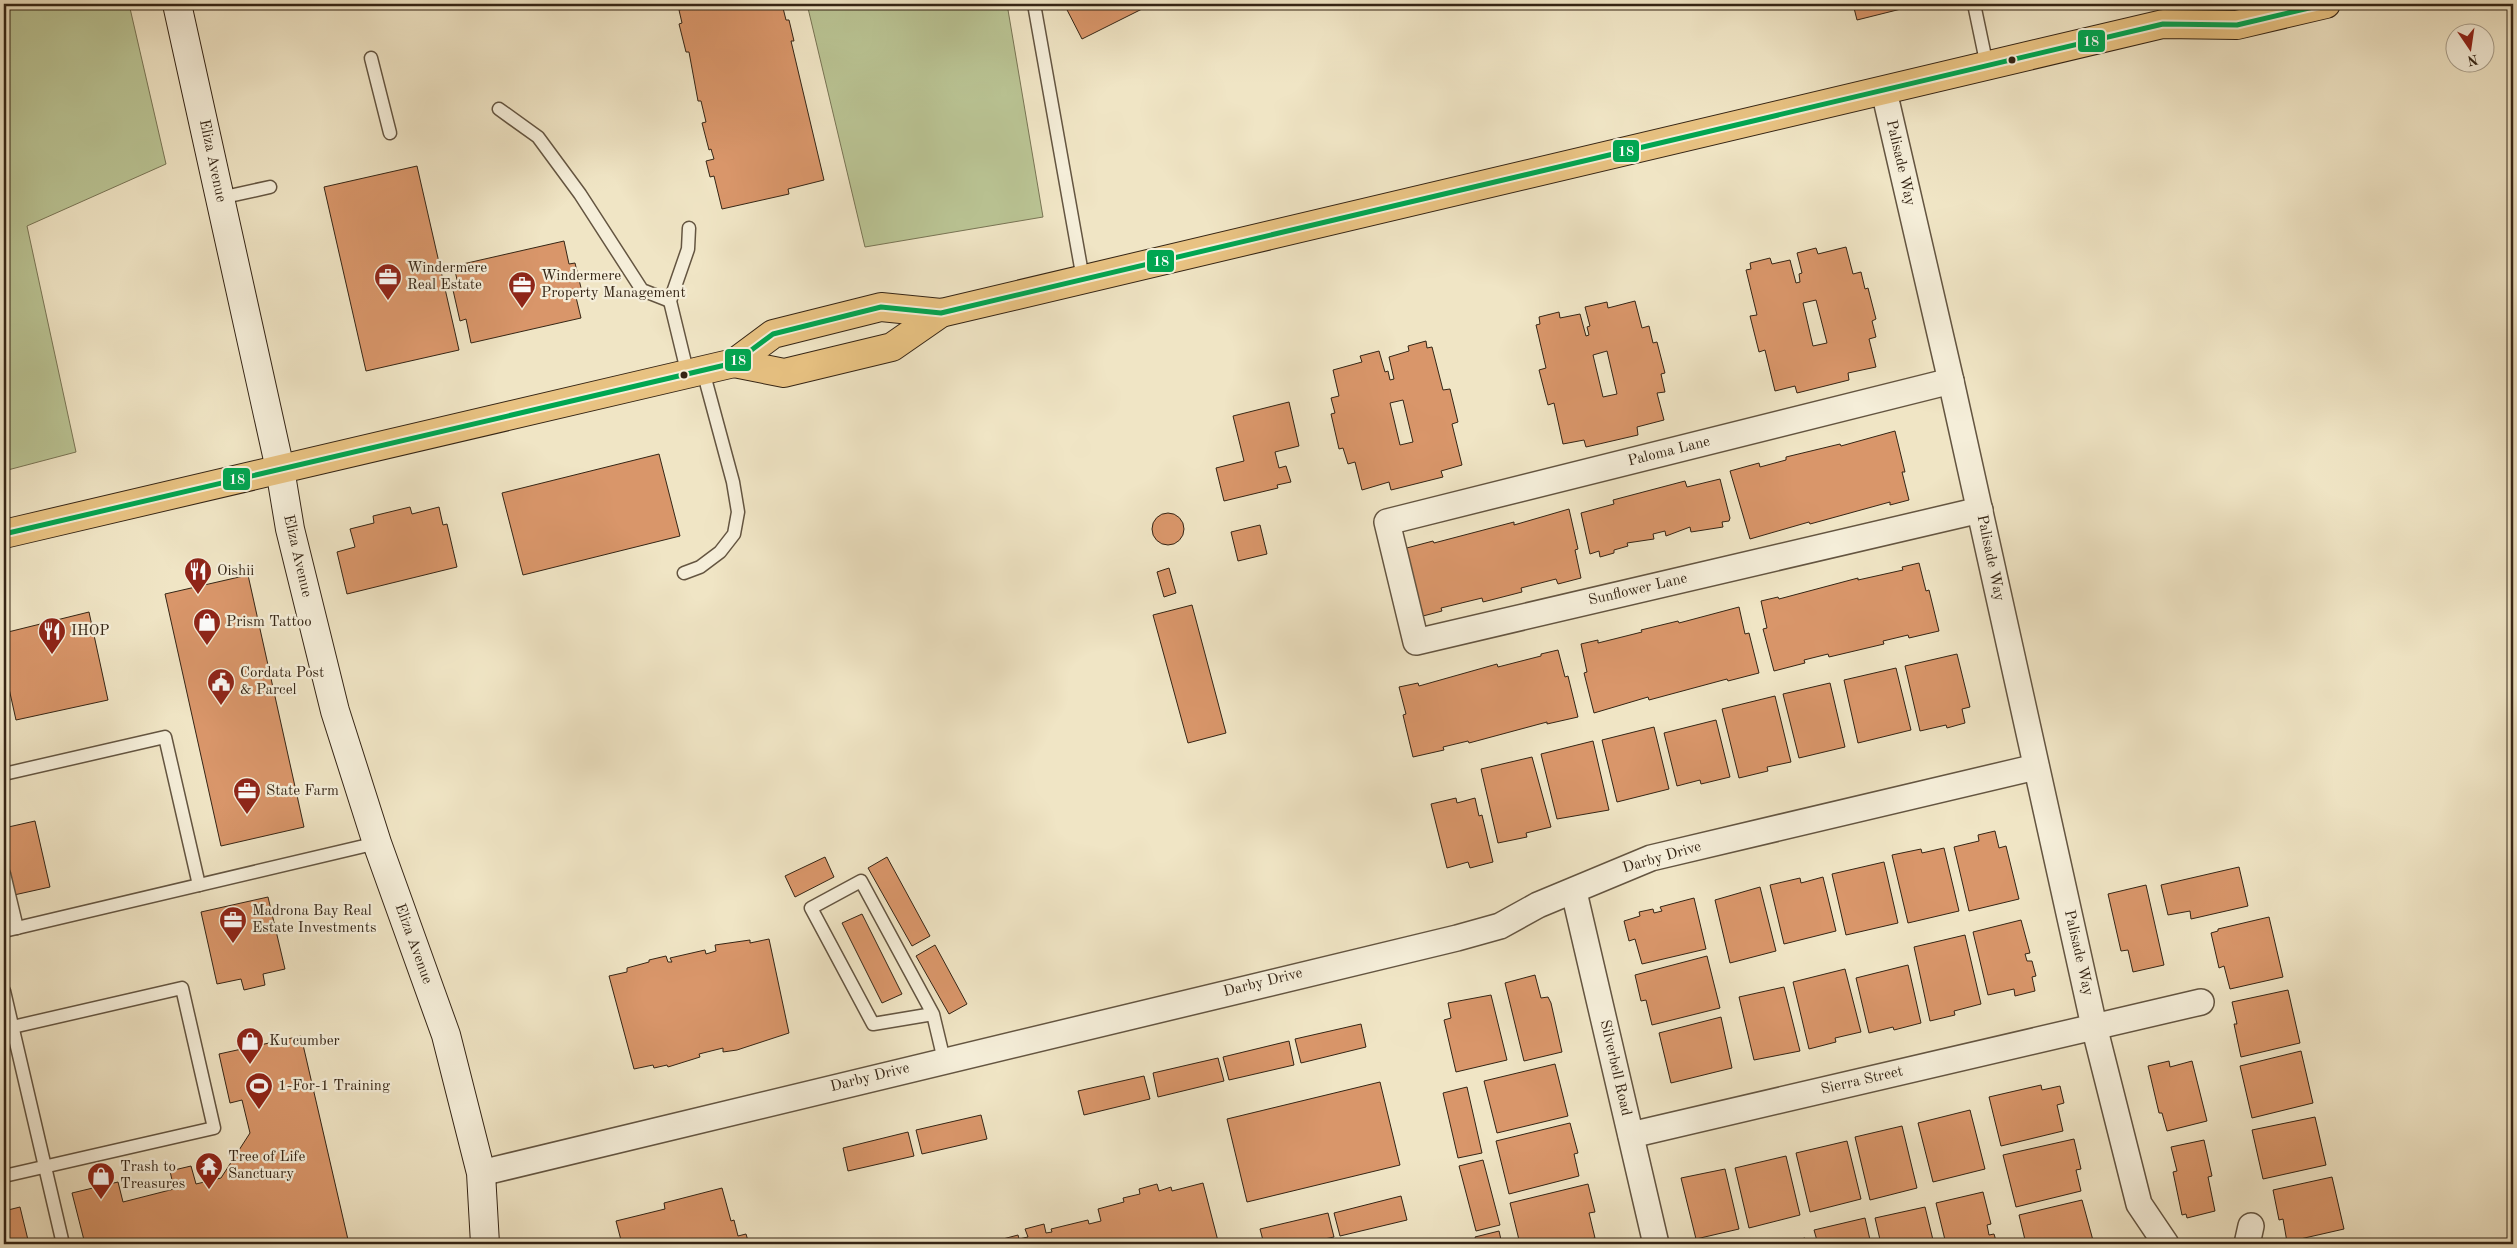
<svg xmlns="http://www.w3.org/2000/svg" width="2517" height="1248" font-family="'Old Standard TT',serif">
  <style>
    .green { fill: #bac494; stroke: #787454 }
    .building { fill: #d9966a; stroke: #352515; fill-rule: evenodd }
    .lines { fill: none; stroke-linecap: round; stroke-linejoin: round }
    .lane-casing { stroke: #645541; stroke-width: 15 }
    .street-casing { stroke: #645541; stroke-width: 28 }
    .secondary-casing { stroke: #352515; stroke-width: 30 }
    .primary-casing { stroke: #352515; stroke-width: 30 }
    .lane { stroke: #f5eed9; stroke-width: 12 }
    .street { stroke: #f5eed9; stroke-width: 25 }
    .secondary { stroke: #f5eed9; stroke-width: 28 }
    .primary { stroke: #e8c282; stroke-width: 28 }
    .bus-1-casing { stroke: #f5eed9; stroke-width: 9 }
    .bus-1 { stroke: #00a651; stroke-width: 5 }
    .bus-dot { fill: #352515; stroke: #f5eed9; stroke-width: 2 }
    .labels { text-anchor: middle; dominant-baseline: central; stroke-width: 4.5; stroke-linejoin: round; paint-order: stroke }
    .street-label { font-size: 15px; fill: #352515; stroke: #f5eed9 }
    .poi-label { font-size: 15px; fill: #352515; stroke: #f5eed9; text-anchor: start }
    .line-badge { stroke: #f5eed9; stroke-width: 2 }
    .badge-label { font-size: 14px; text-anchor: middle; font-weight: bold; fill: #fff }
  </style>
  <rect width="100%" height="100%" fill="#f0e5c5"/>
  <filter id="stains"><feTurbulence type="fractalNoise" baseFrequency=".004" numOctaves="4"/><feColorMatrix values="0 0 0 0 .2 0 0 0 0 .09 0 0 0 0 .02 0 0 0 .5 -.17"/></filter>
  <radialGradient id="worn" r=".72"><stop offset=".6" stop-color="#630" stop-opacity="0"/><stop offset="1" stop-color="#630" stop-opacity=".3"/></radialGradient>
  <g class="green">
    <polygon points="4,4 129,4 166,164 27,226 76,452 4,471"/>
    <polygon points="807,4 1007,4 1043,217 865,247"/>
  </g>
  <g class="building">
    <polygon points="705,4 782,4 786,20 789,20 794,41 791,41 824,180 788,189 789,194 722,209 714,176 710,177 706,161 714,159 711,149 709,150 702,123 706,122 701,101 698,101 689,52 686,52 679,24 682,23 679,10"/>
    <polygon points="1064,4 1152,4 1082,39"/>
    <polygon points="1853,4 1921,4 1857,20"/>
    <polygon points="417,166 459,350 366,371 324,187"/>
    <polygon points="564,241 569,264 575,263 582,292 575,293 581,318 471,343 466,319 460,321 453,290 459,289 454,266"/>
    <path d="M 1846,247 L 1853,274 L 1861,272 L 1865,289 L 1868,288 L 1876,319 L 1872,321 L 1876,337 L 1869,339 L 1876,367 L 1848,373 L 1849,380 L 1797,393 L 1795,386 L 1775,391 L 1765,350 L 1759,352 L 1750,316 L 1757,315 L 1746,270 L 1751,269 L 1750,263 L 1770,258 L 1772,264 L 1790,260 L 1796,283 L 1800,282 L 1799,274 L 1802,273 L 1797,253 L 1816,248 L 1818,254 ZM 1816,300 L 1827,343 L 1813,346 L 1803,303 Z"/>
    <path d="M 1635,301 L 1642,328 L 1649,326 L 1653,343 L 1657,342 L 1665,373 L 1661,374 L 1665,392 L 1657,393 L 1664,420 L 1637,427 L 1638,435 L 1586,447 L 1584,440 L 1563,444 L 1554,403 L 1548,405 L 1539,370 L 1546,368 L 1536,325 L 1540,324 L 1539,317 L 1559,312 L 1560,318 L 1580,314 L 1586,336 L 1589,335 L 1587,327 L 1590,326 L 1585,307 L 1607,302 L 1608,308 ZM 1607,351 L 1617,394 L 1603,397 L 1593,355 Z"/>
    <path d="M 1426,341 L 1427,348 L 1432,347 L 1443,390 L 1450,389 L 1458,422 L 1452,424 L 1462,465 L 1441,471 L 1443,477 L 1391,490 L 1389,482 L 1362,490 L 1355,462 L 1348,464 L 1343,448 L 1339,449 L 1331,414 L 1335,413 L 1331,398 L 1339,396 L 1333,370 L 1362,362 L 1360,356 L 1379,351 L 1385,372 L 1388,371 L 1390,380 L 1394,379 L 1389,357 L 1409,351 L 1408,346 ZM 1403,400 L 1413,442 L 1400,445 L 1390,403 Z"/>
    <polygon points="1289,402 1299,446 1275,452 1279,468 1286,466 1291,482 1277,485 1278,488 1224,501 1216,468 1244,461 1233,416"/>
    <polygon points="1895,431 1905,472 1902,472 1909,500 1890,505 1890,502 1810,524 1809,522 1750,539 1730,471 1759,463 1760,467 1786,460 1786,457 1840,444 1841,446"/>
    <polygon points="659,454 680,536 523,575 502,493"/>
    <polygon points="1720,479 1730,518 1729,521 1722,522 1723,527 1691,532 1690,527 1666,536 1665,531 1653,534 1654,539 1627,543 1628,546 1614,550 1614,553 1600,557 1599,551 1590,554 1581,513 1614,504 1613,500 1685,481 1687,487"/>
    <polygon points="410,507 412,514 439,507 443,525 447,524 457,567 347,594 337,552 355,547 350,529 374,523 373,516"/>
    <polygon points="1569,509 1578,549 1575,550 1581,578 1558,584 1556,579 1521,588 1522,592 1483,602 1482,598 1441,608 1442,611 1423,616 1403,549 1433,541 1434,543 1514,522 1514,525"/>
    <circle cx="1168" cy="529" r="16"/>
    <polygon points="1260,525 1267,554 1238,561 1231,532"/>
    <polygon points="1919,563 1926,591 1929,590 1939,631 1909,638 1908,635 1883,641 1884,644 1829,657 1828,654 1804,660 1805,663 1774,671 1763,629 1767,628 1761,601 1778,597 1779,599 1858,578 1858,580 1903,570 1902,567"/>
    <polygon points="1169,568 1176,593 1164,597 1157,572"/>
    <polygon points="248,575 304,827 221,846 165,594"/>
    <polygon points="1192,605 1226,733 1188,743 1153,615"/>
    <polygon points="1739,607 1745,634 1749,633 1759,673 1728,681 1727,679 1649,700 1648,697 1594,713 1584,673 1587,672 1581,644 1598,640 1598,643 1642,632 1641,630 1678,621 1679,623"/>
    <polygon points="89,612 108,700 16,720 4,666 4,633"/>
    <polygon points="1558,650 1565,677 1568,676 1578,717 1547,724 1547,722 1469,743 1468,741 1443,747 1444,750 1413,757 1403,715 1406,714 1399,687 1418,683 1419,686 1497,664 1498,667 1541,656 1541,654"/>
    <polygon points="1957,654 1970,707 1962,709 1965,723 1947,728 1946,725 1920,731 1905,666"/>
    <polygon points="1896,668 1911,730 1858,743 1844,680"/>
    <polygon points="1830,683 1845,747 1799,758 1783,694"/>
    <polygon points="1775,696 1791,762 1767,767 1768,771 1739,778 1722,709"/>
    <polygon points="1716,720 1730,777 1701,784 1700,780 1677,786 1664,733"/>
    <polygon points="1654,727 1669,789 1617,802 1602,740"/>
    <polygon points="1593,741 1609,810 1557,819 1541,754"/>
    <polygon points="1532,757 1551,827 1526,833 1527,837 1498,843 1481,769"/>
    <polygon points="1456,798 1457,803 1475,798 1479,816 1482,815 1493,862 1470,868 1468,862 1447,868 1431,804"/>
    <polygon points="35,821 50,887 14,895 4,849 4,828"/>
    <polygon points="1995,831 1999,848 2006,846 2019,899 1969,911 1954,847 1979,841 1978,835"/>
    <polygon points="1944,848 1959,911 1908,923 1892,855 1921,849 1922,853"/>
    <polygon points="825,857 834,877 795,897 785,876"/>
    <polygon points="887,857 930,936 912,946 868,868"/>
    <polygon points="1884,862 1898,923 1846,935 1832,874"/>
    <polygon points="2239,867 2248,906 2191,919 2190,911 2168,915 2161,885"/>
    <polygon points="1823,877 1836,931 1784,944 1770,885 1800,878 1801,883"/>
    <polygon points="2146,885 2164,965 2133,972 2128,950 2121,951 2108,894"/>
    <polygon points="1760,887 1776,951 1730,963 1715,900"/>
    <polygon points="268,897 285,969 263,974 265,985 244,990 241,979 217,984 201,912"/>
    <polygon points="1694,898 1706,949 1642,964 1635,939 1629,941 1624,921 1640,916 1639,912 1653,909 1654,913 1662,911 1660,907"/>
    <polygon points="862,914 902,994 882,1003 842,923"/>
    <polygon points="2269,917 2283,977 2230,989 2224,966 2219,968 2211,933 2218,931 2218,929"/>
    <polygon points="2021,920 2030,953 2025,954 2027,961 2032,961 2036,976 2032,977 2035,991 2015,996 2014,989 1988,995 1973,932"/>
    <polygon points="1965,935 1981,1004 1954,1011 1955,1015 1930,1021 1914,947"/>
    <polygon points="769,939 789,1033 737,1050 723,1052 723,1048 699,1054 700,1057 668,1067 667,1065 654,1068 653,1065 634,1069 609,976 627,972 627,968 649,962 649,960 666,956 668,962 672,962 670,958 705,950 706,954 716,951 715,945 750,940 750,943"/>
    <polygon points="935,945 967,1004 949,1014 916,956"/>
    <polygon points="1707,956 1720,1008 1652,1025 1646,1000 1641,1001 1635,975"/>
    <polygon points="1908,965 1921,1023 1894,1030 1893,1027 1869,1033 1856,978"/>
    <polygon points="1845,969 1861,1032 1835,1038 1836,1042 1809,1049 1793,982"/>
    <polygon points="1535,975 1541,998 1548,997 1551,1003 1562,1052 1524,1061 1505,983"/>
    <polygon points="1784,987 1800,1051 1754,1060 1739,997"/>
    <polygon points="2288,990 2300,1043 2241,1057 2234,1024 2237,1024 2232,1002"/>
    <polygon points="1491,995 1507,1060 1456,1072 1444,1020 1451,1018 1448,1003"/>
    <polygon points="1721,1017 1732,1068 1671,1083 1659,1033"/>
    <polygon points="1361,1024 1366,1047 1301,1063 1295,1039"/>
    <polygon points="301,1036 349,1244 243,1244 243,1241 228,1244 85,1244 72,1193 118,1182 123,1202 174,1189 170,1171 191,1166 196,1184 221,1178 250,1133 242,1100 230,1103 219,1054"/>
    <polygon points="1289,1041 1294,1065 1229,1080 1223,1057"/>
    <polygon points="2301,1051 2313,1103 2252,1118 2240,1066"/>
    <polygon points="1218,1058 1224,1081 1158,1097 1153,1073"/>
    <polygon points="2169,1061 2170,1067 2192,1061 2207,1121 2167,1131 2162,1113 2159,1113 2148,1066"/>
    <polygon points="1555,1064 1568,1116 1497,1133 1484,1081"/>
    <polygon points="1144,1076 1150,1099 1084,1115 1078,1091"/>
    <polygon points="1380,1082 1400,1165 1247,1202 1227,1119"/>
    <polygon points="2041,1085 2042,1090 2060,1086 2064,1103 2057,1105 2063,1131 2001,1146 1989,1097"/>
    <polygon points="1467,1087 1482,1153 1458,1158 1443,1093"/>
    <polygon points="1970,1110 1985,1169 1933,1182 1918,1123"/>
    <polygon points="981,1115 987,1139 922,1154 916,1130"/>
    <polygon points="2315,1117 2326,1165 2263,1179 2252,1130"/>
    <polygon points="1570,1123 1578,1153 1574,1154 1579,1176 1509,1194 1496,1141"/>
    <polygon points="1902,1126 1917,1188 1870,1200 1855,1137"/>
    <polygon points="908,1132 914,1156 848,1171 843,1148"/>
    <polygon points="2074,1139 2081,1169 2076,1170 2081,1191 2016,1207 2003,1155"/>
    <polygon points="2204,1140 2212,1176 2208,1177 2215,1211 2187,1218 2186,1214 2182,1215 2173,1172 2177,1171 2171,1147"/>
    <polygon points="1847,1141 1861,1199 1810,1212 1796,1153"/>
    <polygon points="1786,1156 1800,1215 1749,1228 1735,1168"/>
    <polygon points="1483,1160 1500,1225 1476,1231 1459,1166"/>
    <polygon points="1725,1169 1739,1229 1696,1239 1681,1178"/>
    <polygon points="2332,1177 2344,1229 2287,1242 2283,1219 2279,1220 2273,1190"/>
    <polygon points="1203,1183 1218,1241 1213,1244 984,1244 1018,1235 1019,1239 1028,1237 1025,1229 1044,1224 1046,1233 1052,1232 1051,1229 1088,1220 1089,1224 1101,1221 1098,1209 1124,1202 1123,1198 1140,1194 1139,1189 1157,1184 1159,1191 1171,1187 1172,1191"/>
    <polygon points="1588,1184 1595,1212 1589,1213 1595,1238 1567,1244 1520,1244 1510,1203"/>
    <polygon points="722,1188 731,1221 734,1220 738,1236 746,1234 749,1244 622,1244 616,1221 665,1209 664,1203"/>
    <polygon points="1983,1192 1991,1224 1987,1225 1989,1235 1994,1234 1997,1244 1946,1244 1936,1203"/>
    <polygon points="1401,1196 1407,1220 1340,1236 1334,1213"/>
    <polygon points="2082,1200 2094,1244 2026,1244 2019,1215"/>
    <polygon points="20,1207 29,1244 4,1244 4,1211"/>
    <polygon points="1925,1207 1934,1244 1881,1244 1875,1218"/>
    <polygon points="1328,1213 1334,1237 1301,1244 1264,1244 1260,1229"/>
    <polygon points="1865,1218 1871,1244 1818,1244 1814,1230"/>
    <polygon points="1499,1231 1502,1244 1477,1244 1475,1237"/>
    <polygon points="1805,1238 1807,1244 1781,1244"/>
    <polygon points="926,1239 927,1244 907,1244"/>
    <polygon points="966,1239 967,1244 947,1244"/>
    <polygon points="2345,1239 2347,1244 2321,1244"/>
  </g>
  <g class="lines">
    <g class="lane-casing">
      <g id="lane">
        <polyline points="1034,4 1083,279"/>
        <polyline points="1974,4 1987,66"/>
        <polyline points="371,58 390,133"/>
        <polyline points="499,109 538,137 580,194 642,290 670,301"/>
        <polyline points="220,198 270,187"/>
        <polyline points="688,375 670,301 688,249 689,228"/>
        <polyline points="684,573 700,567 720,552 734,534 738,512 733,482 703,371"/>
        <polyline points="4,774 165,737 199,885"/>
        <polyline points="4,874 17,928"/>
        <polyline points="4,931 377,843"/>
        <polyline points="4,991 63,1244"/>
        <polyline points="933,1014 873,1024 811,908 861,881 933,1014 944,1060"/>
        <polyline points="4,1029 182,988 214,1128 4,1176"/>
      </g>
    </g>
    <g class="street-casing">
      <g id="street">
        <polyline points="1884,91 1951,381 2094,1026 2139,1204 2166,1244"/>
        <polyline points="1951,381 1387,522 1416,642 1980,510"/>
        <polyline points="1574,892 1656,1244"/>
        <polyline points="1631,1135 2201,1002"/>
        <polyline points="481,1173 1457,938 1500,926 1538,905 1651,858 2036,767"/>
        <polyline points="2247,1244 2251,1226"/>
      </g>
    </g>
    <g class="secondary-casing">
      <polyline id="secondary" points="177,4 280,469 290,529 335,711 377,843 446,1035 481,1173 485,1244"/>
    </g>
    <g class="primary-casing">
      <g id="primary">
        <polyline points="734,363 784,373 892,347 941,313"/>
        <polyline points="4,534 734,363 773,334 881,307 941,313 2163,24 2237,25 2326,4"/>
      </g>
    </g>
    <use href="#lane" class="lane"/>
    <use href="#street" class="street"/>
    <use href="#secondary" class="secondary"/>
    <use href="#primary" class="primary"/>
    <g class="bus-1-casing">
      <polyline id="bus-1" points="4,534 734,363 773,334 881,307 941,313 2163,24 2237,25 2326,4"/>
    </g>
    <use href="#bus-1" class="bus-1"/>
  </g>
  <defs>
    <g id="office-pin" transform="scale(1.4375)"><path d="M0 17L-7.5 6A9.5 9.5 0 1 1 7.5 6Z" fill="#8f2418" stroke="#f5eed9"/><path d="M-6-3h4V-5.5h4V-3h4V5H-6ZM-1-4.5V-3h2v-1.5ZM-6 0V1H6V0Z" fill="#fff"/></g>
    <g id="restaurant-pin" transform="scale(1.4375)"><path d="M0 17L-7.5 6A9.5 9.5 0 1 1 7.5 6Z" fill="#8f2418" stroke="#f5eed9"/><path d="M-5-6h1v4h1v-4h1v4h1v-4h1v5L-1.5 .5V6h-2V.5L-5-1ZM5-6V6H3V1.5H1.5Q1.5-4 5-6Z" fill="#fff"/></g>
    <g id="shop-pin" transform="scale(1.4375)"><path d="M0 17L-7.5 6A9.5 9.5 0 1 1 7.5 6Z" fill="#8f2418" stroke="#f5eed9"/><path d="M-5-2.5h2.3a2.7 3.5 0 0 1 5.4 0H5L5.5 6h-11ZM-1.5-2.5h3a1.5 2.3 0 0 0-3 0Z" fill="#fff"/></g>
    <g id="civic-pin" transform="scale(1.4375)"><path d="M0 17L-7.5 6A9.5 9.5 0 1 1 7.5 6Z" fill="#8f2418" stroke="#f5eed9"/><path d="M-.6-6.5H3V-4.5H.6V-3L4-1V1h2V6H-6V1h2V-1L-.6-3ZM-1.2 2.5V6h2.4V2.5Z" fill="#fff"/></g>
    <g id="stadium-pin" transform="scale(1.4375)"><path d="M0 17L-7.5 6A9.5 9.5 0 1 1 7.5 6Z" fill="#8f2418" stroke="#f5eed9"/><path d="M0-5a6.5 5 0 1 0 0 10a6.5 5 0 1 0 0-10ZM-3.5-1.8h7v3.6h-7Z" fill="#fff"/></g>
    <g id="temple-pin" transform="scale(1.4375)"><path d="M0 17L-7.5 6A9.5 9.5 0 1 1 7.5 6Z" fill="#8f2418" stroke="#f5eed9"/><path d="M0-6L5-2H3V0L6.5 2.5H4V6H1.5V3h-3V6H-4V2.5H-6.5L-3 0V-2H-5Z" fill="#fff"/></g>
  </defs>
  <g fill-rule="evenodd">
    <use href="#office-pin" x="388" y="277"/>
    <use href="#office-pin" x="522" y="285"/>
    <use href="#restaurant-pin" x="198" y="571"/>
    <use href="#shop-pin" x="207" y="622"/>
    <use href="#restaurant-pin" x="52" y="631"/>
    <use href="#civic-pin" x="221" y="682"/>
    <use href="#office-pin" x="247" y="791"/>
    <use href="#office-pin" x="233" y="920"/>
    <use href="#shop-pin" x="250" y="1041"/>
    <use href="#stadium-pin" x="259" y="1086"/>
    <use href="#temple-pin" x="209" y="1166"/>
    <use href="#shop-pin" x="101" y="1176"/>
  </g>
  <g class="bus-dot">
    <circle cx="2012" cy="60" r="4.5"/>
    <circle cx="684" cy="375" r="4.5"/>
  </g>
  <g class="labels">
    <g class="street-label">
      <text transform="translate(212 161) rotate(78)">Eliza Avenue</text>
      <text transform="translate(1900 163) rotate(77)">Palisade Way</text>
      <text transform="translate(1669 452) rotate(-14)">Paloma Lane</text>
      <text transform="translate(297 556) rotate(77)">Eliza Avenue</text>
      <text transform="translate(1990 558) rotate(78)">Palisade Way</text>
      <text transform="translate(1638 590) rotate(-13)">Sunflower Lane</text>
      <text transform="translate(1662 858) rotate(-16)">Darby Drive</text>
      <text transform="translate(413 944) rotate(70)">Eliza Avenue</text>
      <text transform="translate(2078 953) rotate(77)">Palisade Way</text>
      <text transform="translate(1263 983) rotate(-14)">Darby Drive</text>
      <text transform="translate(1615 1068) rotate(77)">Silverbell Road</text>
      <text transform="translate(870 1078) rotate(-14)">Darby Drive</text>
      <text transform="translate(1862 1081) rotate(-13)">Sierra Street</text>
    </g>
    <g class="poi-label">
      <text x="407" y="268">Windermere<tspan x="407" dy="17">Real Estate</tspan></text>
      <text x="541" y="276">Windermere<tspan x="541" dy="17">Property Management</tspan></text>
      <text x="217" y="571">Oishii</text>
      <text x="226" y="622">Prism Tattoo</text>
      <text x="71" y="631">IHOP</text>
      <text x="240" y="673">Cordata Post<tspan x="240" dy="17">&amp; Parcel</tspan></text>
      <text x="266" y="791">State Farm</text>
      <text x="252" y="911">Madrona Bay Real<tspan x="252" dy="17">Estate Investments</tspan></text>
      <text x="269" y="1041">Ku cumber</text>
      <text x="278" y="1086">1-For-1 Training</text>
      <text x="228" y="1157">Tree of Life<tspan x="228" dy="17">Sanctuary</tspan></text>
      <text x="120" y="1167">Trash to<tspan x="120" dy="17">Treasures</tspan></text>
    </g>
  </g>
  <g class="line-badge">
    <rect x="2077" y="29" width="29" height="24" rx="5" fill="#00a651"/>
    <rect x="1612" y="139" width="28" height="24" rx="5" fill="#00a651"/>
    <rect x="1146" y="249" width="29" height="24" rx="5" fill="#00a651"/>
    <rect x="724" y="348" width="28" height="24" rx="5" fill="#00a651"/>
    <rect x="222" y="467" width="29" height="24" rx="5" fill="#00a651"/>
  </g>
  <g class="badge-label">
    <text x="2091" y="46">18</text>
    <text x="1626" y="156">18</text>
    <text x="1161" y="266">18</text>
    <text x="738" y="365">18</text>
    <text x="237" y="484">18</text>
  </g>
  <rect width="2517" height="1248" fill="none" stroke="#f0e5c5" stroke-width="20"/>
  <rect x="5" y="5" width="2507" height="1238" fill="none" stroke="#352515" stroke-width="2.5"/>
  <rect x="10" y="10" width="2497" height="1228" fill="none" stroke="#352515"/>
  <g transform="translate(2470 48) rotate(167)"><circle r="24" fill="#f5eed9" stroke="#a89e8b"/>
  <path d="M0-4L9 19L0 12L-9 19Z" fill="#8f2418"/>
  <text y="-8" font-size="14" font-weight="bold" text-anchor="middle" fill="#352515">N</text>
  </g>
  <rect width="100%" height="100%" filter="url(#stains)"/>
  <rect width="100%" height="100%" fill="url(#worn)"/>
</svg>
